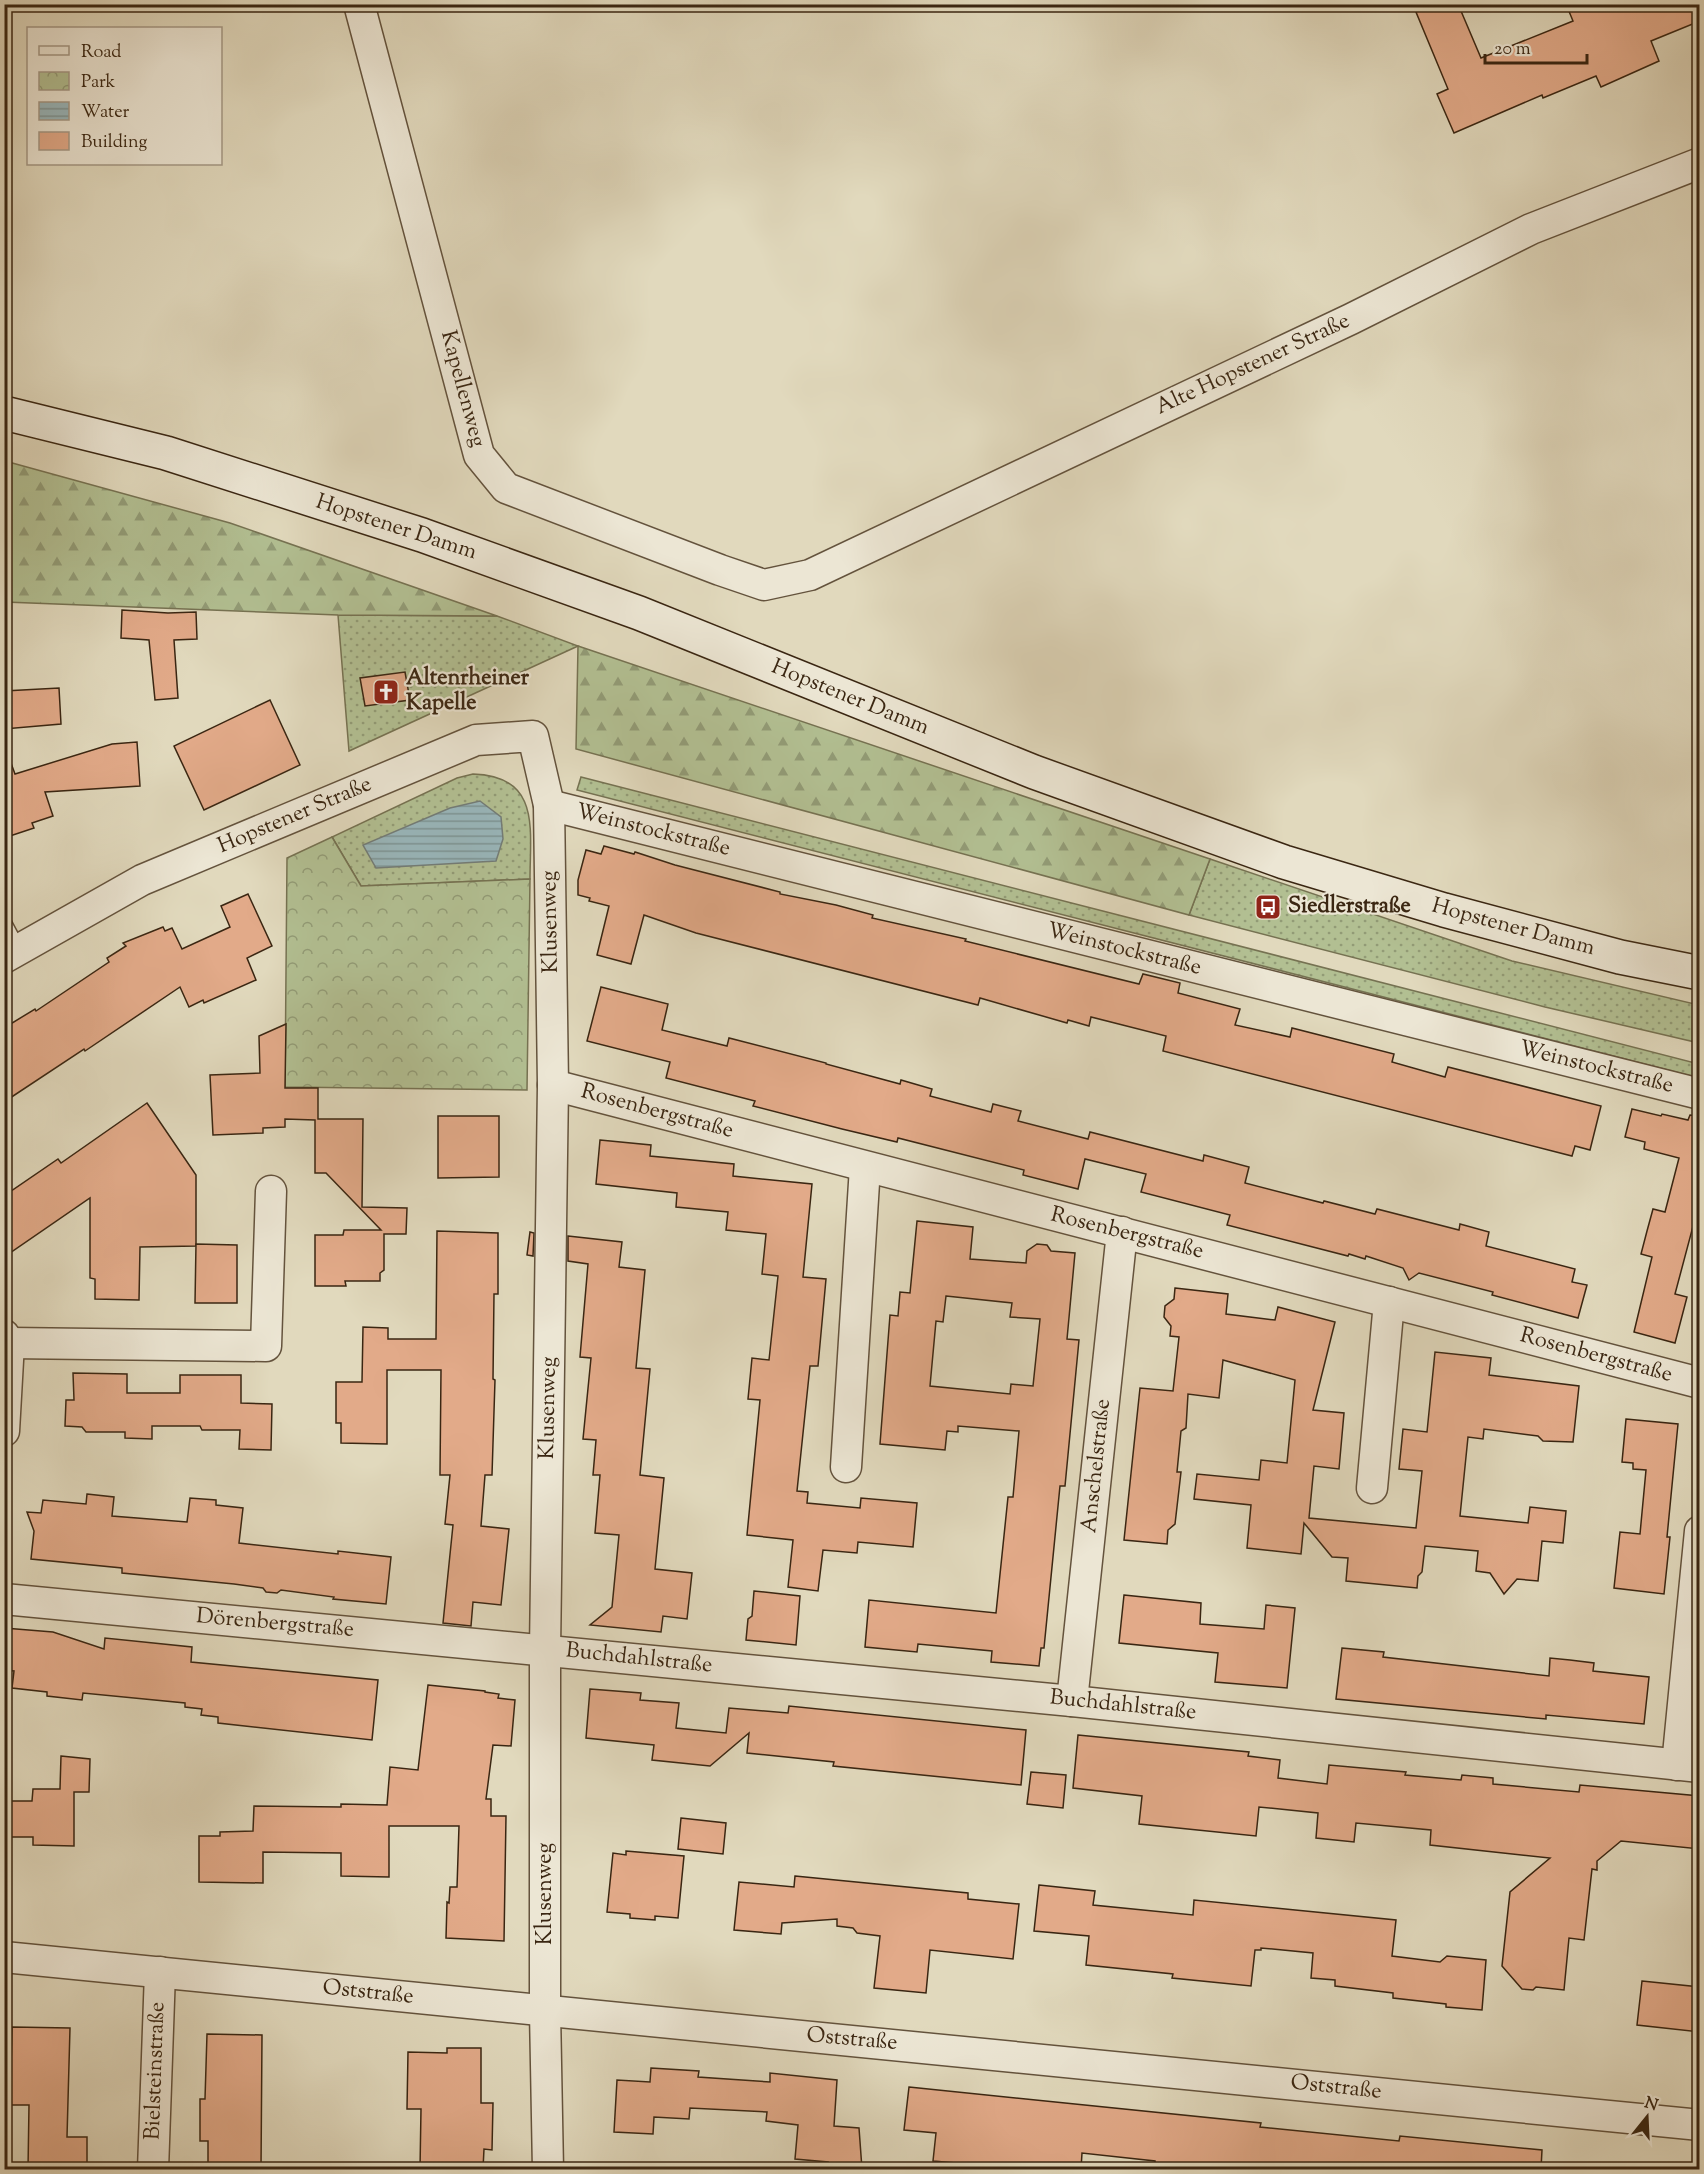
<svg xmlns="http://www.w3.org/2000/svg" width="1704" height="2174" font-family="'Sorts Mill Goudy',serif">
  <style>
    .grass { fill: url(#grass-dots); stroke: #767252; stroke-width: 1.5 }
    .forest { fill: url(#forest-firs); stroke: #767252; stroke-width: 1.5 }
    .park { fill: url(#park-crowns); stroke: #767252; stroke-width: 1.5 }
    .water { fill: url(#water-rules); stroke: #737d78; stroke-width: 1.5 }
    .building { fill: #e2aa89; stroke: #3a2612; stroke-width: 1.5; fill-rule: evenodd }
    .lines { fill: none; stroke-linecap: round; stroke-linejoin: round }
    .lane-casing { stroke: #64533d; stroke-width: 18 }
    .street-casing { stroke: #64533d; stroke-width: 33 }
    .secondary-casing { stroke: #3a2612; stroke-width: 36 }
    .lane { stroke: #ece6d4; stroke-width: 15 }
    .street { stroke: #ece6d4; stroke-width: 30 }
    .secondary { stroke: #ece6d4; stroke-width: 33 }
    .labels { text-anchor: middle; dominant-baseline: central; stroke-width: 4.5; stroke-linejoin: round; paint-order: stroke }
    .street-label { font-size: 22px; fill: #3a2612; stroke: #ece6d4 }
    .poi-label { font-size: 22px; font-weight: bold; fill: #3a2612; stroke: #ece6d4; text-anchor: start }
  </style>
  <defs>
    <pattern id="grass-dots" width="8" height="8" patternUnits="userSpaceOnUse" patternTransform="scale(1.5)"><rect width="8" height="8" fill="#b2bf92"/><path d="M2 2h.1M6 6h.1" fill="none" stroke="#929b76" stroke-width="1.8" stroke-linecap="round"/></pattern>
    <pattern id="forest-firs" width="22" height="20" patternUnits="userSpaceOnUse" patternTransform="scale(1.5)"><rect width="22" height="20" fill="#b2bf92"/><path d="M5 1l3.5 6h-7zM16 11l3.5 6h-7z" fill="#929b76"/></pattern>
    <pattern id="park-crowns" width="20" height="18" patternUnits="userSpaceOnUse" patternTransform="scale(1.5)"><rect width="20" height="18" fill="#b2bf92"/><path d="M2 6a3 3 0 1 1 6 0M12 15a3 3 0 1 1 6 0" fill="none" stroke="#929b76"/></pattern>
    <pattern id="water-rules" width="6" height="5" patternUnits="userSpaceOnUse" patternTransform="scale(1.5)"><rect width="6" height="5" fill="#99b7bc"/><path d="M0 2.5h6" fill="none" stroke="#7e9597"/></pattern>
  </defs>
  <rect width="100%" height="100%" fill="#e1d9bd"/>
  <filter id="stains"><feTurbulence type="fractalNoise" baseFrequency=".00333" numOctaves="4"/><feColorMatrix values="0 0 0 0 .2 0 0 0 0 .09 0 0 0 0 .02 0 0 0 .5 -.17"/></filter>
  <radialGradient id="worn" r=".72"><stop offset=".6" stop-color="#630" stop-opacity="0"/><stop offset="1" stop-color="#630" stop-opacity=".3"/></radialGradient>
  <g class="grass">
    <polygon points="338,615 497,616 578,646 349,751"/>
    <path d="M 473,774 C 541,776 530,829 530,879 L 361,886 L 332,837 L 457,778 Z"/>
    <polygon points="581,777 1699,1064 1699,1078 577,790"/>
    <polygon points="1210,859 1512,961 1699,1005 1699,1043 1545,1007 1189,915"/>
  </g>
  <g class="forest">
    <polygon points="5,461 230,523 497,616 338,615 5,602"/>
    <polygon points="578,646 1210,859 1189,915 576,749"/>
  </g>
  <polygon class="park" points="332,837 361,886 530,879 527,1090 285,1087 287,858"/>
  <polygon class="water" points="480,801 501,817 503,839 496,861 376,868 363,845 450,808"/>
  <g class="building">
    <polygon points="1433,4 1458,4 1481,58 1573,21 1566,4 1700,4 1700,21 1651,41 1659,61 1601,87 1596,76 1543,98 1542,95 1454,133 1437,94 1448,89 1416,12"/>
    <polygon points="122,610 168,613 196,612 197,639 174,640 178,698 155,700 149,640 121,638"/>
    <polygon points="405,672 410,700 365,706 360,678"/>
    <polygon points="59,688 61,724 4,729 4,691"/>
    <polygon points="270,700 300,765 204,810 174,746"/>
    <polygon points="137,742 140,786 45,792 53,816 32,823 34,828 4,838 4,755 8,755 15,774 112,744"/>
    <polygon points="604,846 634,854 635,852 675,865 780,892 780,894 836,905 873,915 872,918 966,939 965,941 1139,984 1143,974 1180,983 1178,993 1240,1009 1235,1025 1290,1037 1292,1028 1394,1054 1392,1062 1445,1077 1448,1067 1601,1106 1590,1150 1575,1146 1572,1156 1163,1051 1166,1036 1091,1017 1089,1026 1068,1020 1067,1023 980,998 978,1005 696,933 644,915 631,964 597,955 609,906 589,901 590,898 578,895 578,880 586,850 601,854"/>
    <polygon points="248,894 272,946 247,958 256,980 204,1003 203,1000 189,1007 180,987 85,1051 84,1049 4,1102 4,1028 35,1009 36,1011 109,962 107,958 126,946 123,943 163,927 165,931 172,928 182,949 230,927 221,906"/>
    <polygon points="601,987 668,1004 662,1030 727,1046 729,1038 826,1063 826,1064 900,1084 901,1080 932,1089 930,1096 991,1112 993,1104 1021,1111 1018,1121 1088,1139 1090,1132 1203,1161 1204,1155 1249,1167 1245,1183 1323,1203 1324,1201 1375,1214 1377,1209 1459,1230 1460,1224 1489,1232 1486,1246 1575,1269 1572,1282 1587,1285 1578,1318 1492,1295 1493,1292 1419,1273 1409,1280 1403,1268 1366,1256 1365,1259 1349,1254 1348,1256 1227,1225 1230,1215 1141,1192 1146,1174 1085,1159 1078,1189 1023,1175 1024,1170 898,1138 897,1142 842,1129 753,1106 755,1101 666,1078 670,1062 587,1041"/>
    <polygon points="286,1024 285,1088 318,1088 318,1119 363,1119 362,1207 407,1208 406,1234 384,1234 384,1270 380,1273 380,1281 345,1281 346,1286 315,1286 315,1235 343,1235 344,1230 381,1230 326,1173 315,1173 315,1120 285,1119 285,1127 263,1128 263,1133 213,1135 210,1075 260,1073 259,1036"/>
    <polygon points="147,1103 196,1175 196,1246 140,1247 139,1300 95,1299 95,1279 90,1278 90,1198 4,1257 4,1196 58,1159 61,1163"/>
    <polygon points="1632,1109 1661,1116 1662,1114 1688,1120 1690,1115 1700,1116 1700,1200 1675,1294 1687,1297 1675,1343 1634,1332 1652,1257 1641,1254 1647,1231 1653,1209 1665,1212 1679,1158 1644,1149 1645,1142 1625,1137"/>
    <polygon points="438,1116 499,1116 499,1177 438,1178"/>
    <polygon points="600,1140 651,1145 650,1156 734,1164 733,1176 812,1184 803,1277 826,1279 818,1366 810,1366 797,1491 808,1492 807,1503 860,1508 861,1498 917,1503 913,1547 858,1542 857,1553 823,1550 818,1591 788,1587 793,1540 747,1535 760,1400 748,1399 752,1358 769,1360 778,1276 762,1274 766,1234 726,1230 728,1212 676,1207 677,1193 596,1184"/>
    <path d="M 917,1221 L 973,1227 L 970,1259 L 1026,1263 L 1027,1251 L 1037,1244 L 1047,1245 L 1051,1251 L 1075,1253 L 1067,1339 L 1079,1340 L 1065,1486 L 1060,1486 L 1044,1648 L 1041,1648 L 1039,1666 L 991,1662 L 992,1651 L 918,1644 L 917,1652 L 865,1647 L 869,1600 L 996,1613 L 1008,1497 L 1013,1497 L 1019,1431 L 958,1426 L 958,1432 L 947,1431 L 945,1450 L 880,1444 L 890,1315 L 898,1316 L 900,1292 L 910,1293 ZM 946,1296 L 1012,1303 L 1010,1317 L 1040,1319 L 1033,1386 L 1011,1384 L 1010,1394 L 930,1386 L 936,1321 L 943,1322 Z"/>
    <polygon points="437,1231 498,1233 498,1294 494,1294 493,1379 495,1380 492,1475 485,1475 481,1526 509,1529 501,1605 473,1602 471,1626 443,1623 453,1525 445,1524 450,1475 440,1475 441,1370 387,1370 387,1444 341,1443 341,1423 336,1423 336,1382 362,1382 363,1327 388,1328 388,1339 436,1339"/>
    <polygon points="530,1232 534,1233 533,1256 527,1255"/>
    <polygon points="568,1236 622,1242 619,1267 645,1270 636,1368 650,1369 640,1475 664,1478 655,1569 692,1573 687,1619 663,1616 661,1632 590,1625 612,1607 619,1535 595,1533 600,1475 593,1475 596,1440 583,1439 591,1358 580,1357 588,1264 568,1261"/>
    <polygon points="196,1244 237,1245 237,1303 195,1303"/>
    <polygon points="1175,1288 1228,1294 1226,1314 1275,1320 1278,1307 1335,1322 1313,1410 1344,1413 1339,1469 1314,1466 1309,1518 1416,1528 1422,1471 1399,1469 1403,1429 1427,1432 1435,1352 1491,1358 1489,1375 1579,1386 1573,1442 1543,1441 1538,1436 1484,1429 1483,1439 1468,1437 1460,1516 1528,1523 1530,1507 1566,1511 1563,1543 1542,1541 1538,1581 1517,1579 1504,1594 1490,1573 1476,1571 1478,1551 1425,1546 1422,1572 1418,1576 1417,1588 1346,1581 1348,1558 1332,1557 1304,1523 1301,1554 1247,1548 1251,1505 1194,1499 1197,1474 1259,1480 1261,1460 1287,1463 1295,1380 1223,1360 1219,1398 1188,1394 1186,1428 1181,1431 1177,1472 1181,1472 1175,1524 1168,1530 1167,1544 1124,1540 1140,1388 1173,1391 1179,1337 1170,1336 1171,1326 1164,1317 1165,1306 1174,1299"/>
    <polygon points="73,1373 127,1374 127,1393 180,1393 180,1375 241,1375 241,1403 272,1404 271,1450 239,1449 240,1430 202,1430 200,1426 152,1426 152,1439 125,1438 125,1432 86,1432 82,1427 65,1426 66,1400 74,1400"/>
    <polygon points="1626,1419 1678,1424 1667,1537 1670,1537 1664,1594 1614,1588 1620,1532 1640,1534 1646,1470 1633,1469 1633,1463 1622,1462"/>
    <polygon points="87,1494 114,1497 112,1516 187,1522 190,1498 216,1500 216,1505 243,1508 239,1543 338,1554 338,1551 391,1557 386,1604 333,1599 334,1597 281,1590 277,1593 266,1592 263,1588 234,1584 122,1573 122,1568 31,1559 34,1531 27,1512 41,1513 43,1500 86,1504"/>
    <polygon points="754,1591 800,1596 796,1645 746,1640 748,1619 752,1616"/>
    <polygon points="1124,1595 1201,1603 1200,1624 1264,1629 1266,1605 1295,1608 1287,1688 1215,1682 1218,1653 1119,1643"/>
    <polygon points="4,1628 53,1632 104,1649 105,1638 192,1647 191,1662 378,1680 372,1740 218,1723 218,1717 201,1715 202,1709 185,1707 185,1703 83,1693 82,1700 47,1696 47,1692 12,1688 14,1671 4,1670"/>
    <polygon points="1342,1648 1384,1652 1383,1657 1549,1676 1550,1658 1570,1660 1594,1663 1593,1671 1649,1677 1644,1724 1546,1715 1546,1719 1336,1699"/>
    <polygon points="428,1685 485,1691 485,1692 499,1694 498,1698 515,1700 511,1746 493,1745 486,1799 491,1799 491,1816 506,1816 504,1941 446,1938 447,1902 449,1903 450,1887 457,1887 459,1826 389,1826 389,1877 341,1876 341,1853 263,1852 263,1883 199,1882 199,1836 220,1836 220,1832 253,1831 254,1806 341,1807 341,1804 387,1805 390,1767 418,1770"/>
    <polygon points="590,1689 641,1693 640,1700 679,1703 676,1728 726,1733 729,1708 788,1713 789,1706 1026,1730 1021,1785 833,1766 834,1762 747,1753 749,1733 710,1766 652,1760 654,1745 586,1738"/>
    <polygon points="1078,1735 1249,1752 1248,1756 1280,1760 1278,1778 1327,1784 1329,1765 1406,1772 1405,1775 1461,1780 1462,1775 1493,1778 1493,1784 1579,1792 1580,1785 1700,1796 1700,1849 1621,1841 1597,1861 1597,1870 1592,1869 1584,1940 1569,1938 1564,1990 1536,1987 1533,1990 1522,1989 1502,1966 1510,1892 1550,1858 1430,1845 1431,1830 1356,1823 1354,1842 1316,1838 1318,1813 1259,1807 1256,1836 1139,1824 1142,1796 1073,1788"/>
    <polygon points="61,1756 90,1759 89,1792 74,1792 74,1846 33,1845 33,1837 10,1837 10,1801 32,1801 33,1789 60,1789"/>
    <polygon points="1031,1772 1066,1775 1063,1808 1027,1804"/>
    <polygon points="681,1818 726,1823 723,1854 678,1849"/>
    <polygon points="626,1851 684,1856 678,1918 655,1916 655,1920 630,1918 630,1914 607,1912 613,1853 626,1855"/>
    <polygon points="795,1876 968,1893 968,1899 1019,1904 1013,1959 930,1950 926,1993 874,1988 880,1936 857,1933 853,1928 837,1926 837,1919 782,1923 781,1934 734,1930 739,1882 794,1887"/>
    <polygon points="1039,1885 1095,1891 1093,1905 1193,1915 1194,1900 1396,1920 1392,1956 1440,1962 1447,1956 1486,1960 1482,2010 1446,2007 1446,2004 1393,1998 1393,1993 1335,1986 1335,1980 1311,1978 1313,1953 1261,1948 1261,1950 1255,1950 1251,1986 1172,1978 1173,1974 1086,1965 1089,1936 1034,1931"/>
    <polygon points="1642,1981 1700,1987 1700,2032 1637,2025"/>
    <polygon points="12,2027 70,2028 67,2137 87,2137 87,2169 28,2169 29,2105 10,2105"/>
    <polygon points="207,2034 262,2035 261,2169 208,2169 208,2141 200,2141 200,2099 205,2099"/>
    <polygon points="447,2048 481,2048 481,2103 493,2103 492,2150 484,2149 483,2169 420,2169 421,2109 407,2109 408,2052 447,2053"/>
    <polygon points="651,2068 699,2071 698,2077 770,2082 770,2073 837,2080 834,2126 859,2128 862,2169 827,2166 828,2162 795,2159 798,2125 766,2121 767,2112 690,2108 689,2119 654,2117 653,2134 614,2132 617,2080 650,2082"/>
    <polygon points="909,2087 1261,2123 1260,2127 1399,2141 1400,2136 1542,2150 1541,2169 1155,2169 1155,2161 1082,2153 1081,2169 1028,2169 933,2161 936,2133 904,2130"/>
  </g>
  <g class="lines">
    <g class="lane-casing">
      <polyline id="lane" points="4,924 18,950"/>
    </g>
    <g class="street-casing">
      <g id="street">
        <polyline points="359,4 479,455 506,488 720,570 764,585 810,575 1351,319 1531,229 1700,163"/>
        <polyline points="549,805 1700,1094"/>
        <polyline points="4,958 142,880 476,740 533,736 549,805 553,1085 545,1650 545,2011 548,2170"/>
        <path d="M 553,1085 C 935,1186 1318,1283 1700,1383"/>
        <polyline points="4,1335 9,1343 4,1431"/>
        <polyline points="9,1343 266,1346 271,1191"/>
        <polyline points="846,1467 865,1167"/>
        <polyline points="1372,1488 1389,1302"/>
        <polyline points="4,1599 1072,1701 1700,1767"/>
        <polyline points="1072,1701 1122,1232"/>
        <polyline points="1677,1765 1700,1531"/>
        <polyline points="4,1957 1700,2125"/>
        <polyline points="153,2170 160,1972"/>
      </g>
    </g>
    <g class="secondary-casing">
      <polyline id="secondary" points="4,413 166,453 422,535 639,613 1034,772 1284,862 1444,910 1620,957 1700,973"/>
    </g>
    <use href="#lane" class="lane"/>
    <use href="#street" class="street"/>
    <use href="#secondary" class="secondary"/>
  </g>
  <defs>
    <g id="church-square" transform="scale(1.35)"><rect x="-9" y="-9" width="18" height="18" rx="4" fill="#8f2418" stroke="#ece6d4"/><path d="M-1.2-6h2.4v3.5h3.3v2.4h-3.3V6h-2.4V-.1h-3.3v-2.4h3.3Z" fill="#fff"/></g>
    <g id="bus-square" transform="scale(1.35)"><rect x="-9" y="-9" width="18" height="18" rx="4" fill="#8f2418" stroke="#ece6d4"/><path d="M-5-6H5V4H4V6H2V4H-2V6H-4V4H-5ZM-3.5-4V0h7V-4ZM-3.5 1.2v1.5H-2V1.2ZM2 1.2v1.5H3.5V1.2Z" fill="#fff"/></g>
  </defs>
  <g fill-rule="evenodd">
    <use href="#church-square" x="386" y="692"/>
    <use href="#bus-square" x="1268" y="907"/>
  </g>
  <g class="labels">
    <g class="street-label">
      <text transform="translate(1253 365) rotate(-25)">Alte Hopstener Straße</text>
      <text transform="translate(462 389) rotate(75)">Kapellenweg</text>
      <text transform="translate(396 528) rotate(18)">Hopstener Damm</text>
      <text transform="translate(850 698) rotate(22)">Hopstener Damm</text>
      <text transform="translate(295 816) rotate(-23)">Hopstener Straße</text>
      <text transform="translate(653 831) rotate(14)">Weinstockstraße</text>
      <text transform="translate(551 922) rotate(-91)">Klusenweg</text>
      <text transform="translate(1513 928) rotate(15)">Hopstener Damm</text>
      <text transform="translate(1124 950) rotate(14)">Weinstockstraße</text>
      <text transform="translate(1596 1068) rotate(14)">Weinstockstraße</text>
      <text transform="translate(657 1112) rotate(15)">Rosenbergstraße</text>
      <text transform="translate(1127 1234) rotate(14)">Rosenbergstraße</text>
      <text transform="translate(1596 1356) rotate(15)">Rosenbergstraße</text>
      <text transform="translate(549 1408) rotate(-89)">Klusenweg</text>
      <text transform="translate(1097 1466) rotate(-84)">Anschelstraße</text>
      <text transform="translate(275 1624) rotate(5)">Dörenbergstraße</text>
      <text transform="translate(639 1659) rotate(6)">Buchdahlstraße</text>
      <text transform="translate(1123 1706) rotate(6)">Buchdahlstraße</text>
      <text transform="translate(546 1894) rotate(-90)">Klusenweg</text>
      <text transform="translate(368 1993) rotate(6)">Oststraße</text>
      <text transform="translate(852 2040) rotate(5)">Oststraße</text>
      <text transform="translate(156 2071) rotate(-88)">Bielsteinstraße</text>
      <text transform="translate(1336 2088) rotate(6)">Oststraße</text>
    </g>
    <g class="poi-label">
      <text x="406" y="679">Altenrheiner<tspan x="406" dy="25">Kapelle</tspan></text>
      <text x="1288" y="907">Siedlerstraße</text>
    </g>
  </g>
  <rect width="1704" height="2174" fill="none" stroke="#e1d9bd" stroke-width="24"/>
  <rect x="6" y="6" width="1692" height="2162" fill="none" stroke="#3a2612" stroke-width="3"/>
  <rect x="12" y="12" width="1680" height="2150" fill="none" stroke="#3a2612" stroke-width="1.5"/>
  <rect x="27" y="27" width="195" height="138" fill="#ece6d4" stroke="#a59986" stroke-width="1.5"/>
  <rect x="39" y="46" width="30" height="9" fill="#ece6d4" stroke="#a59986" stroke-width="1.5"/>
  <text x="81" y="57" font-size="18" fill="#3a2612">Road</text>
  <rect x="39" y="72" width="30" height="18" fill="url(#park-crowns)" stroke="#a59986" stroke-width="1.5"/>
  <text x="81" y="87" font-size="18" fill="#3a2612">Park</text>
  <rect x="39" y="102" width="30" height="18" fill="url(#water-rules)" stroke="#a59986" stroke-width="1.5"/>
  <text x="81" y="117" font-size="18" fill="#3a2612">Water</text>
  <rect x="39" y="132" width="30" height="18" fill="#e2aa89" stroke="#a59986" stroke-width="1.5"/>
  <text x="81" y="147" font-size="18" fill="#3a2612">Building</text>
  <g transform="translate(1647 2117) rotate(18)" stroke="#ece6d4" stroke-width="4.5" paint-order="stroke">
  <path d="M0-4.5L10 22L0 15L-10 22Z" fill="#3a2612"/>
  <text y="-9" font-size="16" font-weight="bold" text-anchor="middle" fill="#3a2612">N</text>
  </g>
  <path d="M1485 54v9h102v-9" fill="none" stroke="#3a2612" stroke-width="3"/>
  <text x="1494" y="54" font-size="18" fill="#3a2612" stroke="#ece6d4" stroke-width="4.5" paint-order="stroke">20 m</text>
  <rect width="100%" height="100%" filter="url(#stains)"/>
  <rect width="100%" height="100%" fill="url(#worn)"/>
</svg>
